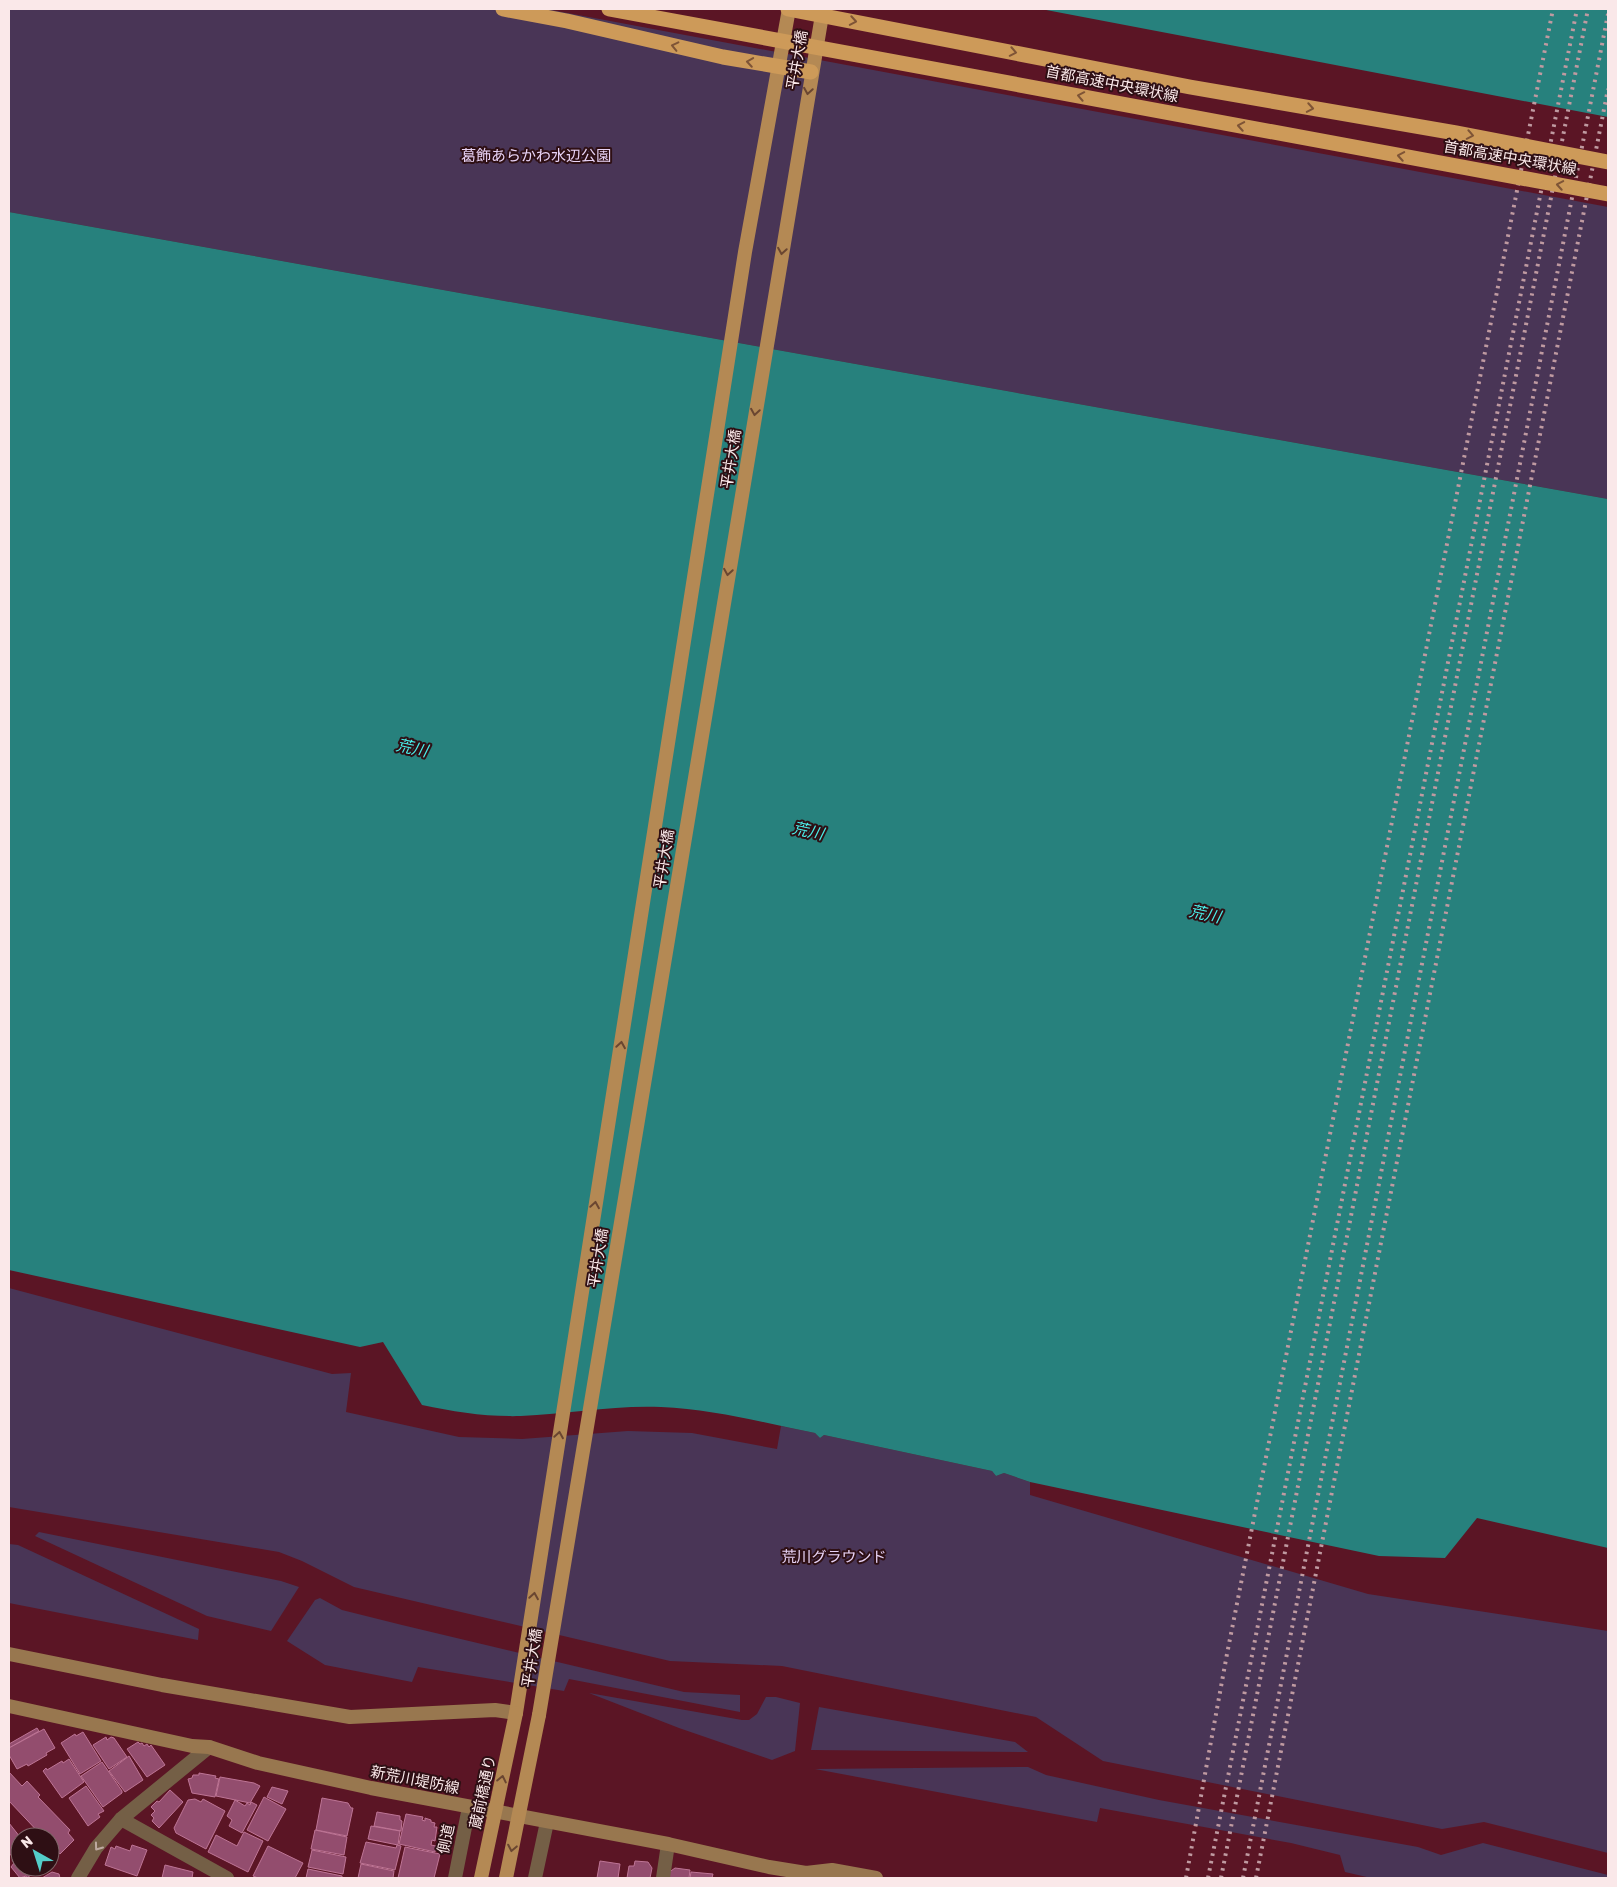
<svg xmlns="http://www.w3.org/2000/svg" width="1617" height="1887" font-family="Rubik,'Noto Sans JP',sans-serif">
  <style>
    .green { fill: #493556 }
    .water { fill: #27817d }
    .building { fill: #934d6e; stroke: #be7596 }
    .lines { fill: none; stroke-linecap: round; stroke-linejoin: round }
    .minor { stroke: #745f46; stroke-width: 14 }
    .secondary { stroke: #98774f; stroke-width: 14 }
    .primary { stroke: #b48954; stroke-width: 14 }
    .motorway { stroke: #cd9a59; stroke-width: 15 }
    .rail { stroke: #bf9aa1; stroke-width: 4; stroke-dasharray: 2.5 5; stroke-linecap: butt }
    .primary-bridge { stroke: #b48954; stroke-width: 14 }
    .motorway-bridge { stroke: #cd9a59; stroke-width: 15 }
    .oneway { stroke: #7e5436 }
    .oneway2 { stroke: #6a4631 }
    .oneway3 { stroke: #beaaa0 }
    .labels { text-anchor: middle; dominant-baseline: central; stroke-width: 4; stroke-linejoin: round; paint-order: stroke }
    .street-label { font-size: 15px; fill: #fae8e9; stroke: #2e0f14 }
    .park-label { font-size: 15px; fill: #e8d3f6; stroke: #2e0f14 }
    .water-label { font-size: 16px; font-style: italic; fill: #4aefea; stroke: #2e0f14 }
  </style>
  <rect width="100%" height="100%" fill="#5b1525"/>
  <g class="green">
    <polygon points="9,9 546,9 1608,207 1608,499 9,212"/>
    <polygon points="9,1288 332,1374 351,1373 346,1412 459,1437 522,1439 628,1431 692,1433 777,1449 781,1426 815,1433 820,1438 824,1435 992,1471 996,1476 1004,1473 1030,1482 1030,1495 1368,1594 1608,1631 1608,1853 1484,1822 1442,1829 1103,1761 1036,1717 782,1666 670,1661 354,1587 302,1561 279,1552 9,1507"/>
    <polygon points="39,1532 281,1581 299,1587 271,1631 207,1616 35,1536"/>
    <polygon points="9,1544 18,1545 199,1629 198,1640 9,1603"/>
    <polygon points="320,1598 342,1610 402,1625 684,1692 740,1695 740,1712 569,1679 564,1691 418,1667 412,1682 325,1665 287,1641 315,1600"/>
    <polygon points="589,1693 742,1720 749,1720 757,1714 766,1697 776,1697 800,1703 795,1751 772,1760 679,1728"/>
    <polygon points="819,1707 1015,1742 1028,1752 811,1750"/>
    <polygon points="1028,1767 1046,1775 1159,1800 1418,1847 1441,1855 1483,1843 1608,1875 1608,1878 1371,1878 1345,1872 1340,1855 1291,1843 1100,1808 1097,1822 815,1769"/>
  </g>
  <g class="water">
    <polygon points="1041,9 1608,9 1608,117"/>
    <path d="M 9,212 L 1608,499 L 1608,1548 L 1477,1518 L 1445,1558 L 1379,1556 L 1030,1482 L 1004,1473 L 996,1476 L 992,1471 L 824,1435 L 820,1438 L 815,1433 C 764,1423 713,1409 661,1407 C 614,1405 568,1414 521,1416 C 487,1417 455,1412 422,1405 L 383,1342 L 360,1347 L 9,1270 Z"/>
  </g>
  <g class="building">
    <polygon points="37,1728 39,1731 9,1748 9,1744"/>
    <polygon points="44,1729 55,1748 46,1753 47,1755 28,1766 27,1764 17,1769 9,1755 9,1748"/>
    <polygon points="83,1732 101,1761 80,1774 61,1743 75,1734 76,1736"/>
    <polygon points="106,1737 107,1740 111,1737 114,1738 127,1757 109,1769 93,1745"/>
    <polygon points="138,1742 140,1744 142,1743 144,1746 147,1744 149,1747 151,1745 165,1765 147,1777 127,1749"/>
    <polygon points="129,1756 143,1780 125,1792 109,1771"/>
    <polygon points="69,1759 84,1782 62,1798 43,1771 46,1768 47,1770 62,1761 63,1763"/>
    <polygon points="102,1762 122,1791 122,1793 103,1807 81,1776"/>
    <polygon points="9,1772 22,1786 27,1781 40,1795 38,1797 70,1830 68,1833 74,1840 60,1854 50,1844 50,1837 43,1837 9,1801"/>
    <polygon points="199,1773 216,1776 215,1778 219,1779 215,1797 192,1793 188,1779 192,1778 193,1775 199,1775"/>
    <polygon points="220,1777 254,1783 260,1786 250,1803 216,1796"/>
    <polygon points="86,1786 104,1811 98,1814 100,1817 88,1826 69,1798"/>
    <polygon points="272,1787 288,1791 282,1804 267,1797"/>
    <polygon points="170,1790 183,1802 159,1828 152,1821 154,1818 151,1815 155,1811 151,1807 157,1801 159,1802"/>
    <polygon points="264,1797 286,1809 268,1841 247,1830"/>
    <polygon points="322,1798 348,1803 351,1808 353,1808 347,1836 316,1830"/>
    <polygon points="195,1799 201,1802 203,1799 225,1811 206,1849 176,1833 174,1828 188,1800"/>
    <polygon points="235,1800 245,1806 247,1803 250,1805 251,1802 257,1805 242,1833 229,1826 232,1820 227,1816"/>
    <polygon points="377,1812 400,1816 400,1820 402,1821 401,1831 374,1826"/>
    <polygon points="406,1814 423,1817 422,1820 425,1821 425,1818 431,1820 431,1822 435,1823 434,1827 437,1827 435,1841 432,1840 431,1845 436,1846 435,1852 399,1844"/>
    <polygon points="9,1823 20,1837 20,1847 9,1856"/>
    <polygon points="371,1826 400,1831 398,1845 368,1839"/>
    <polygon points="315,1830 347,1837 344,1855 311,1849"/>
    <polygon points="244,1832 263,1841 248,1872 208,1852 216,1835 237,1846"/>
    <polygon points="366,1842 396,1848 397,1845 401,1846 395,1870 360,1863"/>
    <polygon points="132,1845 147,1850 137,1876 105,1865 111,1847 115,1849 116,1846 130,1851"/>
    <polygon points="268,1846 303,1863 295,1878 296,1878 258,1878 253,1876"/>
    <polygon points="405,1847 440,1854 434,1878 398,1878"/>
    <polygon points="312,1850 346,1857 343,1874 308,1867"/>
    <polygon points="20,1853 20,1867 41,1867 27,1878 26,1876 20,1878 11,1867 14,1863 12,1860"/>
    <polygon points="600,1861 620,1864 618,1878 597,1878"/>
    <polygon points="635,1861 648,1862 652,1868 650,1878 627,1878 629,1866 634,1866"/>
    <polygon points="361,1864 394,1871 393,1878 358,1878"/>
    <polygon points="165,1865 193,1872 192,1878 162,1878"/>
    <polygon points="675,1868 690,1870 689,1878 667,1878 668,1873"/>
    <polygon points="308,1869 342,1876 342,1878 306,1878"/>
    <polygon points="52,1872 59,1874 60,1878 42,1878"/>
    <polygon points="691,1872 713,1874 712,1878 690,1878"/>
  </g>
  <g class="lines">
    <g class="minor">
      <polyline points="121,1819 227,1878"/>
      <polyline points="78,1878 96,1848 121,1819 209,1747"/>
      <polyline points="455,1878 469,1807"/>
      <polyline points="535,1878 547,1822"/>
      <polyline points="663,1878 668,1844"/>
    </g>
    <g class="secondary">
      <polyline points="9,1654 162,1685 350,1717 495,1710 516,1713"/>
      <polyline points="9,1706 192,1746 209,1747 258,1763 371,1788 668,1844 769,1867 806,1873 832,1870 876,1878"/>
    </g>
    <g class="primary">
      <polyline points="516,1713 745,252 789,9"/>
      <polyline points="539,1715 823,9"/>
    </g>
    <polyline class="motorway" points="503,9 567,21 723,57 811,72"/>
    <g class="rail">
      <polyline points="1186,1878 1227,1654 1553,9"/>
      <polyline points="1208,1878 1577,9"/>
      <polyline points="1221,1878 1588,9"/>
      <polyline points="1243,1878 1608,14"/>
      <polyline points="1256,1878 1608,89"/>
    </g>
    <g class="primary-bridge">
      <polyline points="481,1878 516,1713"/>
      <polyline points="506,1878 539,1715"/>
    </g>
    <g class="motorway-bridge">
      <polyline points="609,9 1608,194"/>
      <polyline points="788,9 1190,87 1456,133 1608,162"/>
    </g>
  </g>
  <defs><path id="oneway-chevron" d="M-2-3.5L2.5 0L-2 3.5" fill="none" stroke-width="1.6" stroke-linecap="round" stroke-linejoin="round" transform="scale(1.25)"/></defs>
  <g class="oneway">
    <use href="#oneway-chevron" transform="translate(853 21) rotate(10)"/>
    <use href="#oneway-chevron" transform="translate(675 46) rotate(-167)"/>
    <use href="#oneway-chevron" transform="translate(1013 52) rotate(11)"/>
    <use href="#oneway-chevron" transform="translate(750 62) rotate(-171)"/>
    <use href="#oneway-chevron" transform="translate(1081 96) rotate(-169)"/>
    <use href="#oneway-chevron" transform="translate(1310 108) rotate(10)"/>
    <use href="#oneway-chevron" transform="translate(1241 126) rotate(-170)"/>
    <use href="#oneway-chevron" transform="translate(1470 135) rotate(11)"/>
    <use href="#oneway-chevron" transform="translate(1401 156) rotate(-170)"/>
    <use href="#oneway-chevron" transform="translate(1560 185) rotate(-170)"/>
  </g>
  <g class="oneway2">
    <use href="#oneway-chevron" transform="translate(808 91) rotate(99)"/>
    <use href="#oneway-chevron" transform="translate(782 251) rotate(99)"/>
    <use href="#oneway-chevron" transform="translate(755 412) rotate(99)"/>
    <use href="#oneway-chevron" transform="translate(728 572) rotate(99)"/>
    <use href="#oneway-chevron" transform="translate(621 1045) rotate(-81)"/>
    <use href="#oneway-chevron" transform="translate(595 1205) rotate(-81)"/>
    <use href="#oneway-chevron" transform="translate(559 1435) rotate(-81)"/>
    <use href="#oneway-chevron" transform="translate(534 1596) rotate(-81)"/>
    <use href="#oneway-chevron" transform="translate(502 1779) rotate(-78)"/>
    <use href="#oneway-chevron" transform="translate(512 1848) rotate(101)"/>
  </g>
  <use class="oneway3" href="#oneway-chevron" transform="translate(98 1847) rotate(126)"/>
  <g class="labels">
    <g class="street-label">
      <text transform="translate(797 60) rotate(-80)">平井大橋</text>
      <text transform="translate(1112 84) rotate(11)">首都高速中央環状線</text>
      <text transform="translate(1510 158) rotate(10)">首都高速中央環状線</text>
      <text transform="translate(731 459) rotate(-81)">平井大橋</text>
      <text transform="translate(664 859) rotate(-81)">平井大橋</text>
      <text transform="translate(598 1258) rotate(-81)">平井大橋</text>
      <text transform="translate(532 1658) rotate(-81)">平井大橋</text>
      <text transform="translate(415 1780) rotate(11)">新荒川堤防線</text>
      <text transform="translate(483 1792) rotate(-78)">蔵前橋通り</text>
      <text transform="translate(446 1839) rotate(-78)">側道</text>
    </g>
    <g class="park-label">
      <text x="536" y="156">葛飾あらかわ水辺公園</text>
      <text x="834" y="1557">荒川グラウンド</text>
    </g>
    <g class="water-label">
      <text transform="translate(412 748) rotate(12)">荒川</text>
      <text transform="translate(808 831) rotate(12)">荒川</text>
      <text transform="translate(1205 914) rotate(12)">荒川</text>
    </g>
  </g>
  <rect width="1617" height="1887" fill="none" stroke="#fae8e9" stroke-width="20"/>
  <g transform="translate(35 1852) rotate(321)"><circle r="24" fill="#2e0f14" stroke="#806669"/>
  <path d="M0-4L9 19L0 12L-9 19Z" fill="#53cdc9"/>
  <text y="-8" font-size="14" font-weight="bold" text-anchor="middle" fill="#fae8e9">N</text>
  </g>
</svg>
